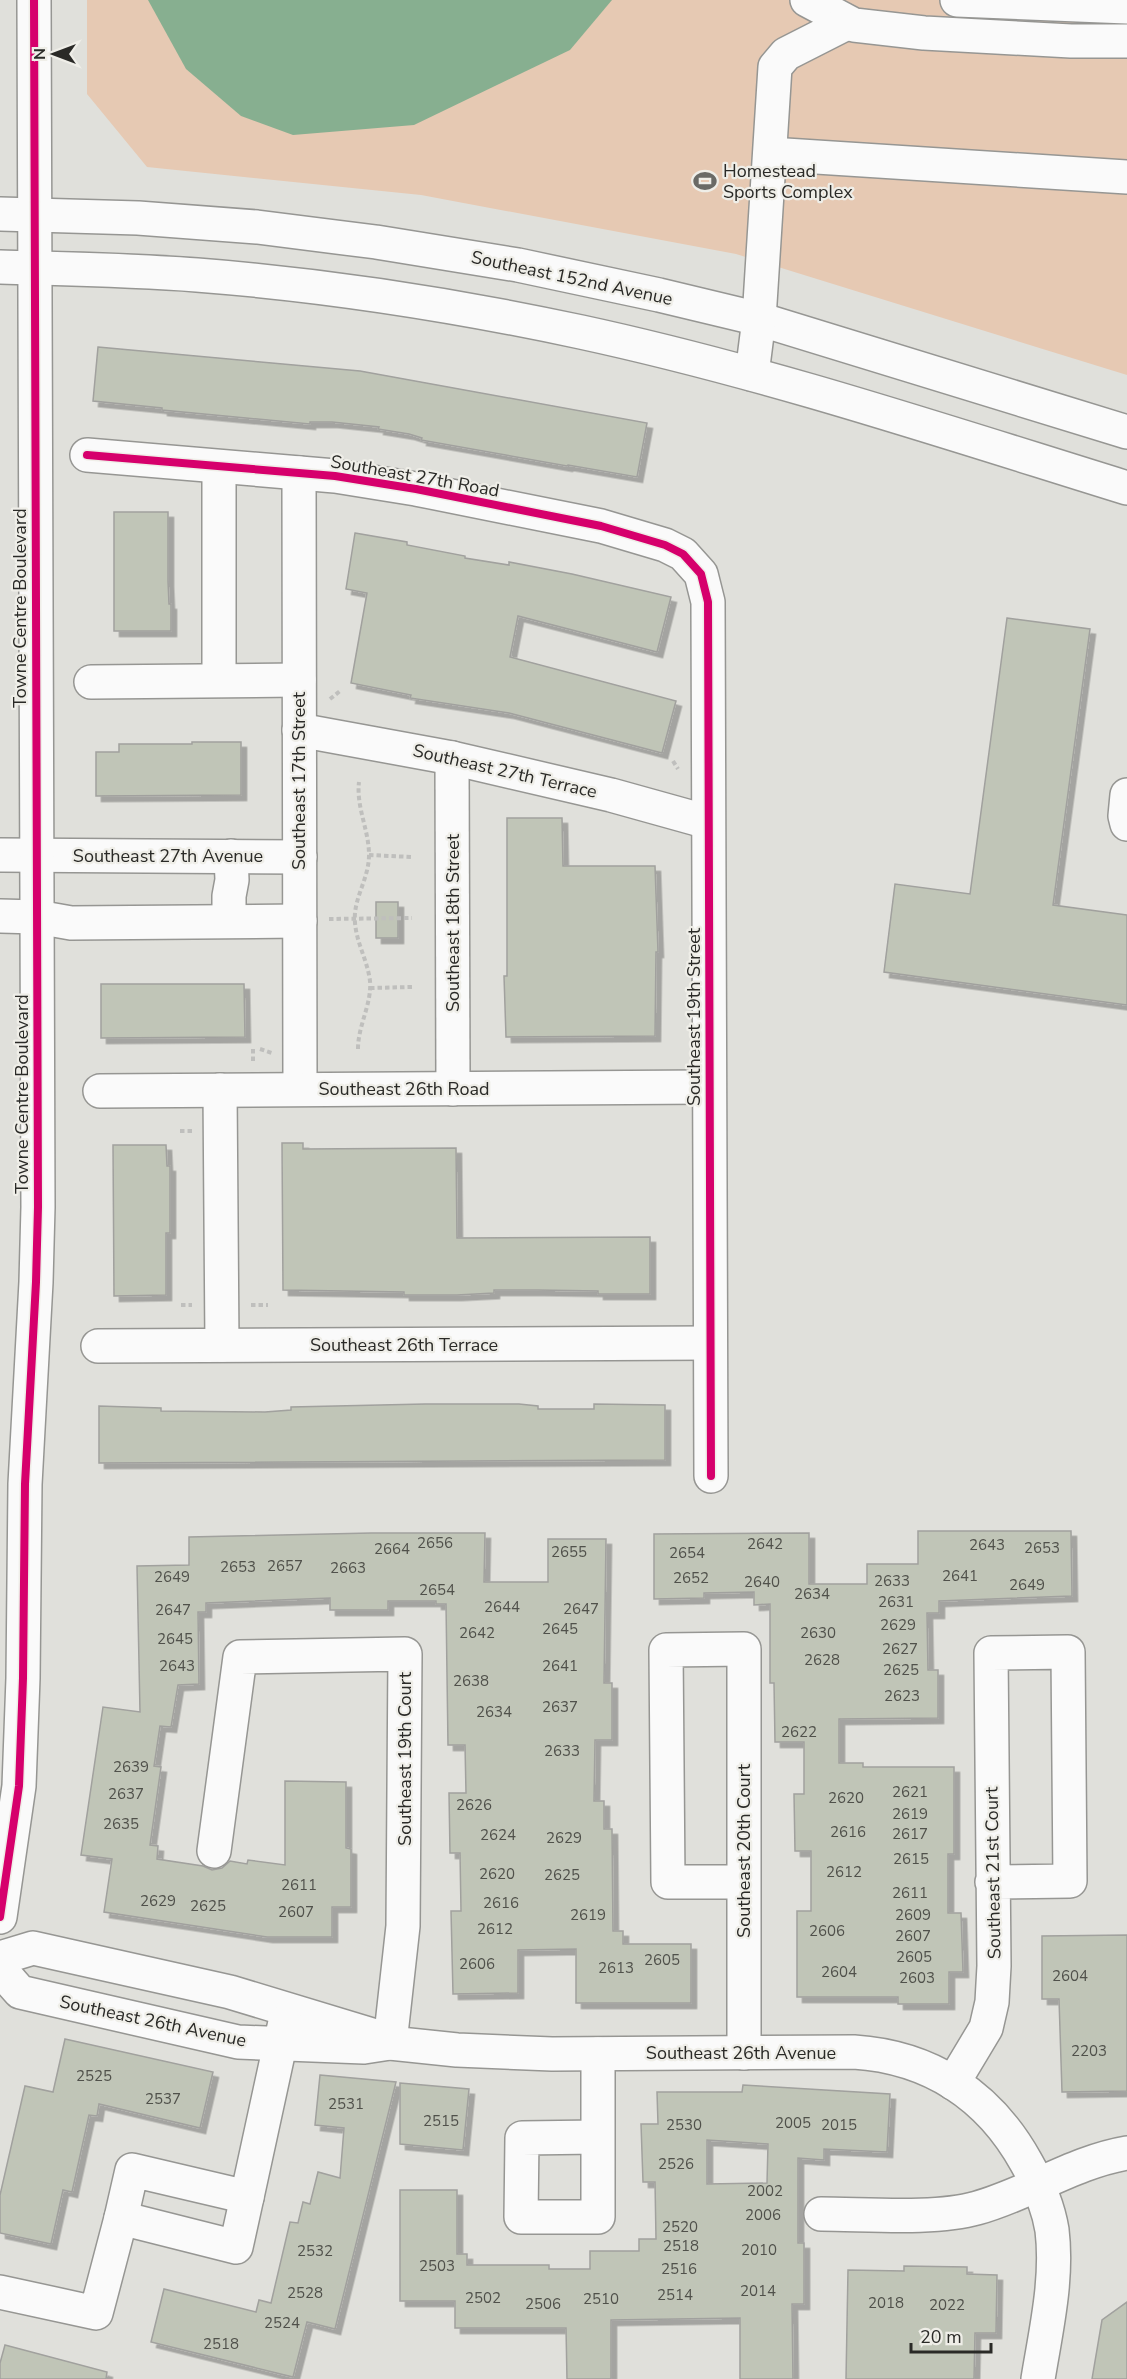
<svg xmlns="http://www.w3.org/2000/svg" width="1127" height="2379" font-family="'Nunito Sans',sans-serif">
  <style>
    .green { fill: #e6c9b3 }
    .water { fill: #87af90 }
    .building { fill: #c0c5b7; stroke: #a1a19e; stroke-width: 1.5; fill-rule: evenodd; filter: url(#shadow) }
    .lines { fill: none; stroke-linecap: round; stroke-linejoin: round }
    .minor-casing { stroke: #969693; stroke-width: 36 }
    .path { stroke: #bfbfbd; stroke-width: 4; stroke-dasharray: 4.5 3; stroke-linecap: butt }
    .minor { stroke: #fafafa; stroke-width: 33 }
    .cycleway-casing { stroke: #efeee8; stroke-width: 11 }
    .cycleway { stroke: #d6006c; stroke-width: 8 }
    .labels { text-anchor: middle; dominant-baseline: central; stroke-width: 4.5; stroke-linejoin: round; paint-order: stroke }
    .number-label { font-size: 15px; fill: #50514b }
    .poi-label { font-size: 18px; fill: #2a2a27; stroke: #efeee8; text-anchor: start }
    .street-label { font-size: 18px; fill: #2a2a27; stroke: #efeee8 }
  </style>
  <defs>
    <filter id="shadow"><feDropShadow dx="5.5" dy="5.5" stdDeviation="0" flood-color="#0004"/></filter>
  </defs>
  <rect width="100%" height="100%" fill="#e0e0db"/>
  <polygon class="green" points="87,0 1127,0 1127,375 736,254 421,195 147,167 87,94"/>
  <polygon class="water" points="148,0 612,0 570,50 414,125 293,135 241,116 186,69"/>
  <g class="building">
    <polygon points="98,347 360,371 647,423 637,477 568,465 567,466 421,440 422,438 409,434 378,429 379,427 332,422 310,422 310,424 246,418 162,410 162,408 93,401"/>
    <polygon points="114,512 168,512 168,581 169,604 171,604 171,631 114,631"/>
    <polygon points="355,533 407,542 407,545 465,556 465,558 509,565 509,562 572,574 671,597 657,652 518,616 510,657 676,701 662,753 509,713 410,698 411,695 351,683 367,593 346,589"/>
    <polygon points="1007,618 1090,629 1053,905 1127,915 1127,1005 884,972 895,884 970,894"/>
    <polygon points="192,742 241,742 241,795 96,796 96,752 119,752 119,744 192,744"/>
    <polygon points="507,818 562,818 563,866 655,866 658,952 656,952 655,1036 506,1037 504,976 507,976"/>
    <rect x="376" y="902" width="22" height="36"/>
    <polygon points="101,984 244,984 245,1037 101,1038"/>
    <polygon points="282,1143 303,1143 303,1149 456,1148 457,1238 650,1237 650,1294 598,1294 598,1291 538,1290 494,1290 494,1293 457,1295 404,1295 404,1292 283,1290"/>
    <polygon points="113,1145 166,1145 167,1166 170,1166 170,1233 166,1233 166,1295 114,1296"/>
    <polygon points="425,1404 519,1404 538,1406 538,1409 594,1409 594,1404 665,1405 665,1460 99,1463 99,1406 161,1408 161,1411 265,1412 291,1410 291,1407"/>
    <polygon points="918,1531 1071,1531 1072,1596 939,1601 939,1613 927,1613 928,1670 938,1670 938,1718 839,1719 839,1763 863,1763 863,1767 954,1767 954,1854 948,1854 948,1913 961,1913 963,1972 949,1972 949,2004 898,2004 898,1997 797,1997 797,1911 811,1911 811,1851 795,1851 794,1794 804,1794 804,1742 775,1742 774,1683 770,1683 770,1604 754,1605 754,1592 704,1593 704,1598 654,1599 654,1534 809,1533 809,1584 867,1584 867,1564 918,1564"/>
    <polygon points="371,1533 485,1533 484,1582 548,1582 548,1539 606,1539 604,1683 612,1683 612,1740 595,1740 594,1801 604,1801 604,1829 612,1829 613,1931 623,1931 623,1944 691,1944 691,2003 576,2003 576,1949 518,1950 518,1993 453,1994 451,1911 461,1911 460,1853 450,1853 449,1793 466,1793 465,1745 448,1745 446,1604 436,1604 436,1601 388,1601 388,1610 330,1610 330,1598 206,1603 206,1612 198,1612 199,1684 178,1685 171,1727 160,1726 154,1766 161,1767 150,1845 158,1846 157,1859 203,1866 212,1870 222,1868 230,1861 247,1864 248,1860 285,1865 285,1781 346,1782 346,1848 351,1849 351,1907 332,1907 332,1937 267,1937 104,1912 112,1859 81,1855 103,1707 140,1712 137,1566 189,1565 189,1537"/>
    <polygon points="1127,1935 1127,2091 1062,2092 1059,1999 1042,1999 1042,1936"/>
    <polygon points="65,2039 213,2072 200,2128 99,2104 97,2116 89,2115 72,2192 63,2190 51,2244 0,2233 0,2195 25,2086 53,2092"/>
    <polygon points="320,2075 396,2082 335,2329 307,2322 293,2377 151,2342 164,2289 256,2312 259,2300 271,2303 290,2222 298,2223 303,2202 310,2204 318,2172 340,2178 344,2128 315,2125"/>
    <polygon points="400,2083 469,2089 463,2150 400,2144"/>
    <path d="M 743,2085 L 890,2094 L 887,2152 L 824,2149 L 824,2160 L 798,2158 L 798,2243 L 804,2243 L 804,2304 L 792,2304 L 793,2379 L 740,2379 L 740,2318 L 611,2320 L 611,2379 L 567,2379 L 566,2328 L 455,2328 L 455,2301 L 400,2301 L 400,2190 L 457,2190 L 457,2254 L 467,2254 L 467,2265 L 549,2265 L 549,2269 L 590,2269 L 590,2251 L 639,2251 L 639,2239 L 656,2239 L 655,2182 L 643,2182 L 641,2124 L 658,2124 L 657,2092 L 742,2092 ZM 707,2140 L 768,2144 L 767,2183 L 707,2184 Z"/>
    <polygon points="904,2266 967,2267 967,2274 997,2275 996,2333 975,2333 974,2379 846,2379 848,2270 904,2271"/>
    <polygon points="1127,2302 1127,2379 1092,2379 1102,2320"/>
    <polygon points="5,2345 107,2372 106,2379 0,2379 0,2363"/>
  </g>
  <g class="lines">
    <g class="minor-casing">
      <g id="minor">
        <polyline points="807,0 854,25 924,33 1071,41 1127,41"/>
        <polyline points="957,0 1127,7"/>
        <polyline points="770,154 1127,177"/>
        <polyline points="0,214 138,218 257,227 376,242 518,265 659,295 759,319 1127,432"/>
        <path d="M 0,267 C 66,269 131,270 197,275 C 326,285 455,305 581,332 C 766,372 946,432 1127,488"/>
        <polyline points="752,374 759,319 775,67 786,54 847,23"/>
        <polyline points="87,455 335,476 416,489 601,526 665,545 683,554 701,574 708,602 711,1476"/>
        <polyline points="219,467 219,680"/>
        <polyline points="299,473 300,1089"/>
        <polyline points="91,682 299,680"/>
        <polyline points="299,730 452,758 611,795 708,822"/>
        <polyline points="452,758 453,1089"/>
        <polyline points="1127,795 1125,816 1127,824"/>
        <polyline points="0,855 300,857"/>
        <polyline points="0,916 37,917 71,923 300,921"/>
        <polyline points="229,921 229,896 232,880 231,856"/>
        <polyline points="220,1090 222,1345"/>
        <polyline points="100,1091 709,1087"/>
        <polyline points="98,1346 710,1343"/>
        <polyline points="214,1851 240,1657 405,1654 403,1926 390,2043"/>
        <polyline points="0,1917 19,1786 23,1678 25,1484 36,1282 38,1207 34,0"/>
        <polyline points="0,1958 33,1948 230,1992 372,2035"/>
        <path d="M 0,1969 L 20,1992 L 238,2042 L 364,2047 L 390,2043 L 457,2050 L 552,2054 L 854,2052 C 930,2057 989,2095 1026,2162 C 1038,2183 1048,2206 1052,2230 C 1058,2279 1046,2330 1038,2379"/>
        <polyline points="744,2053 744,1649 666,1650 668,1882 744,1882"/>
        <polyline points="598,2054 598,2217 521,2217 522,2138 598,2137"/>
        <polyline points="953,2083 986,2028 992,2002 994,1966 991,1653 1068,1652 1070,1881 992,1882"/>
        <path d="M 821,2214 C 866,2214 935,2220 977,2208 C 1028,2194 1074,2162 1127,2153"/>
        <polyline points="121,2218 132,2170 247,2197 285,2022"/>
        <polyline points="0,2292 96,2313 121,2218 236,2247 247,2197"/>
      </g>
    </g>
    <g class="path">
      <polyline points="330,699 340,691"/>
      <polyline points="673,761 678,769"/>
      <polyline points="369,855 412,857"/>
      <polyline points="329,919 412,918"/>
      <polyline points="370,988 412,987"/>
      <polyline points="253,1049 253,1063"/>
      <polyline points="260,1049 272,1053"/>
      <path d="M 358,1049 C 358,1025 372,1004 370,981 C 367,957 353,938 355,913 C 357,893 369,876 369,855 C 369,830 356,807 359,782"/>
      <polyline points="180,1131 192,1131"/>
      <polyline points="181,1305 192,1305"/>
      <polyline points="251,1305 268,1305"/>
    </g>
    <use href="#minor" class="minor"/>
    <g class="cycleway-casing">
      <g id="cycleway">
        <polyline points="87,455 335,476 416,489 601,526 665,545 683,554 701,574 708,602 711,1476"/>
        <polyline points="0,1917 19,1786 23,1678 25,1484 36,1282 38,1207 34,0"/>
      </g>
    </g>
    <use href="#cycleway" class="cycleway"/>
  </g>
  <defs>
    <g id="stadium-bare" transform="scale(1.8)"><path d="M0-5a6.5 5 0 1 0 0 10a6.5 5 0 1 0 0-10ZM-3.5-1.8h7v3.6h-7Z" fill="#6a6a66" stroke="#efeee8" stroke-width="2.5" paint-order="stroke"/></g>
  </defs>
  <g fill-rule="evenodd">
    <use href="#stadium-bare" x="705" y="181"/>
  </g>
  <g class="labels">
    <g class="number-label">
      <text x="435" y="1543">2656</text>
      <text x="765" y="1544">2642</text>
      <text x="987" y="1545">2643</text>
      <text x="1042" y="1548">2653</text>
      <text x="392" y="1549">2664</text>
      <text x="569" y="1552">2655</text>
      <text x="687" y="1553">2654</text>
      <text x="285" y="1566">2657</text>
      <text x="238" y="1567">2653</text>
      <text x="348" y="1568">2663</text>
      <text x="960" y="1576">2641</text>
      <text x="172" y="1577">2649</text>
      <text x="691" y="1578">2652</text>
      <text x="892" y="1581">2633</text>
      <text x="762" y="1582">2640</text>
      <text x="1027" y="1585">2649</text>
      <text x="437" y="1590">2654</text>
      <text x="812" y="1594">2634</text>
      <text x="896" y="1602">2631</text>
      <text x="502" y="1607">2644</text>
      <text x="581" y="1609">2647</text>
      <text x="173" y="1610">2647</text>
      <text x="898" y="1625">2629</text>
      <text x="560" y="1629">2645</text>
      <text x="477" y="1633">2642</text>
      <text x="818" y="1633">2630</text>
      <text x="175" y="1639">2645</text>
      <text x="900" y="1649">2627</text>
      <text x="822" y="1660">2628</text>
      <text x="177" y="1666">2643</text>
      <text x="560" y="1666">2641</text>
      <text x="901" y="1670">2625</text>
      <text x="471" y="1681">2638</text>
      <text x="902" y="1696">2623</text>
      <text x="560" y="1707">2637</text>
      <text x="494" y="1712">2634</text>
      <text x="799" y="1732">2622</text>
      <text x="562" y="1751">2633</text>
      <text x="131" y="1767">2639</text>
      <text x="910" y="1792">2621</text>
      <text x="126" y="1794">2637</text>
      <text x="846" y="1798">2620</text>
      <text x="474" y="1805">2626</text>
      <text x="910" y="1814">2619</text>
      <text x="121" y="1824">2635</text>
      <text x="848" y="1832">2616</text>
      <text x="910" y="1834">2617</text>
      <text x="498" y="1835">2624</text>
      <text x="564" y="1838">2629</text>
      <text x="911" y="1859">2615</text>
      <text x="844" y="1872">2612</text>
      <text x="497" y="1874">2620</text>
      <text x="562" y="1875">2625</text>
      <text x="299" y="1885">2611</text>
      <text x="910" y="1893">2611</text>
      <text x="158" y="1901">2629</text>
      <text x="501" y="1903">2616</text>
      <text x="208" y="1906">2625</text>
      <text x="296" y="1912">2607</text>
      <text x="588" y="1915">2619</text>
      <text x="913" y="1915">2609</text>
      <text x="495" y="1929">2612</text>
      <text x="827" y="1931">2606</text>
      <text x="913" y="1936">2607</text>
      <text x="914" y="1957">2605</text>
      <text x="662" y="1960">2605</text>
      <text x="477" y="1964">2606</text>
      <text x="616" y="1968">2613</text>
      <text x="839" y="1972">2604</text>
      <text x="1070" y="1976">2604</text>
      <text x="917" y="1978">2603</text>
      <text x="1089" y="2051">2203</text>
      <text x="94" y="2076">2525</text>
      <text x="163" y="2099">2537</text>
      <text x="346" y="2104">2531</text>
      <text x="441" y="2121">2515</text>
      <text x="793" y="2123">2005</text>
      <text x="684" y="2125">2530</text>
      <text x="839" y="2125">2015</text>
      <text x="676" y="2164">2526</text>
      <text x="765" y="2191">2002</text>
      <text x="763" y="2215">2006</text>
      <text x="680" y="2227">2520</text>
      <text x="681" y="2246">2518</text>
      <text x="759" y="2250">2010</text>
      <text x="315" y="2251">2532</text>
      <text x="437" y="2266">2503</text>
      <text x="679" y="2269">2516</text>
      <text x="758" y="2291">2014</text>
      <text x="305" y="2293">2528</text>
      <text x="675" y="2295">2514</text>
      <text x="483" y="2298">2502</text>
      <text x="601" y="2299">2510</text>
      <text x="886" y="2303">2018</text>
      <text x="543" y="2304">2506</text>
      <text x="947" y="2305">2022</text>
      <text x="282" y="2323">2524</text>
      <text x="221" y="2344">2518</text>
    </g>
    <g class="poi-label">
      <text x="723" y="171">Homestead<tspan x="723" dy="21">Sports Complex</tspan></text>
    </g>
    <g class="street-label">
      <text transform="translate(572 278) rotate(12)">Southeast 152nd Avenue</text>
      <text transform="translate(415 476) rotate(10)">Southeast 27th Road</text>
      <text transform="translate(20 608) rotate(-90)">Towne Centre Boulevard</text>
      <text transform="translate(505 771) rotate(13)">Southeast 27th Terrace</text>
      <text transform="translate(299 781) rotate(-90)">Southeast 17th Street</text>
      <text x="168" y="856">Southeast 27th Avenue</text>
      <text transform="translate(453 923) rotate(-90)">Southeast 18th Street</text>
      <text transform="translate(694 1017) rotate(-90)">Southeast 19th Street</text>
      <text x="404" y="1089">Southeast 26th Road</text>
      <text transform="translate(22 1094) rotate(-90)">Towne Centre Boulevard</text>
      <text x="404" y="1345">Southeast 26th Terrace</text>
      <text transform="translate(405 1759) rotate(-90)">Southeast 19th Court</text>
      <text transform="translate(744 1851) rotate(-90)">Southeast 20th Court</text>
      <text transform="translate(993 1873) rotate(-91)">Southeast 21st Court</text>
      <text transform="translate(153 2021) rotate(12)">Southeast 26th Avenue</text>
      <text x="741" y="2053">Southeast 26th Avenue</text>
    </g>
  </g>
  <g transform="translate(54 54) rotate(270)" stroke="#efeee8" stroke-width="4.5" paint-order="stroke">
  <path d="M0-4.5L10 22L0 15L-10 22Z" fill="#2a2a27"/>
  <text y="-9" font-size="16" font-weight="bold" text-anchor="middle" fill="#2a2a27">N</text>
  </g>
  <path d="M911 2343v9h80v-9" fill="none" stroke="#2a2a27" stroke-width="3"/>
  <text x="920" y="2343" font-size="18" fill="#2a2a27" stroke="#efeee8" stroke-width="4.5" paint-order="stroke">20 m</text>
</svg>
